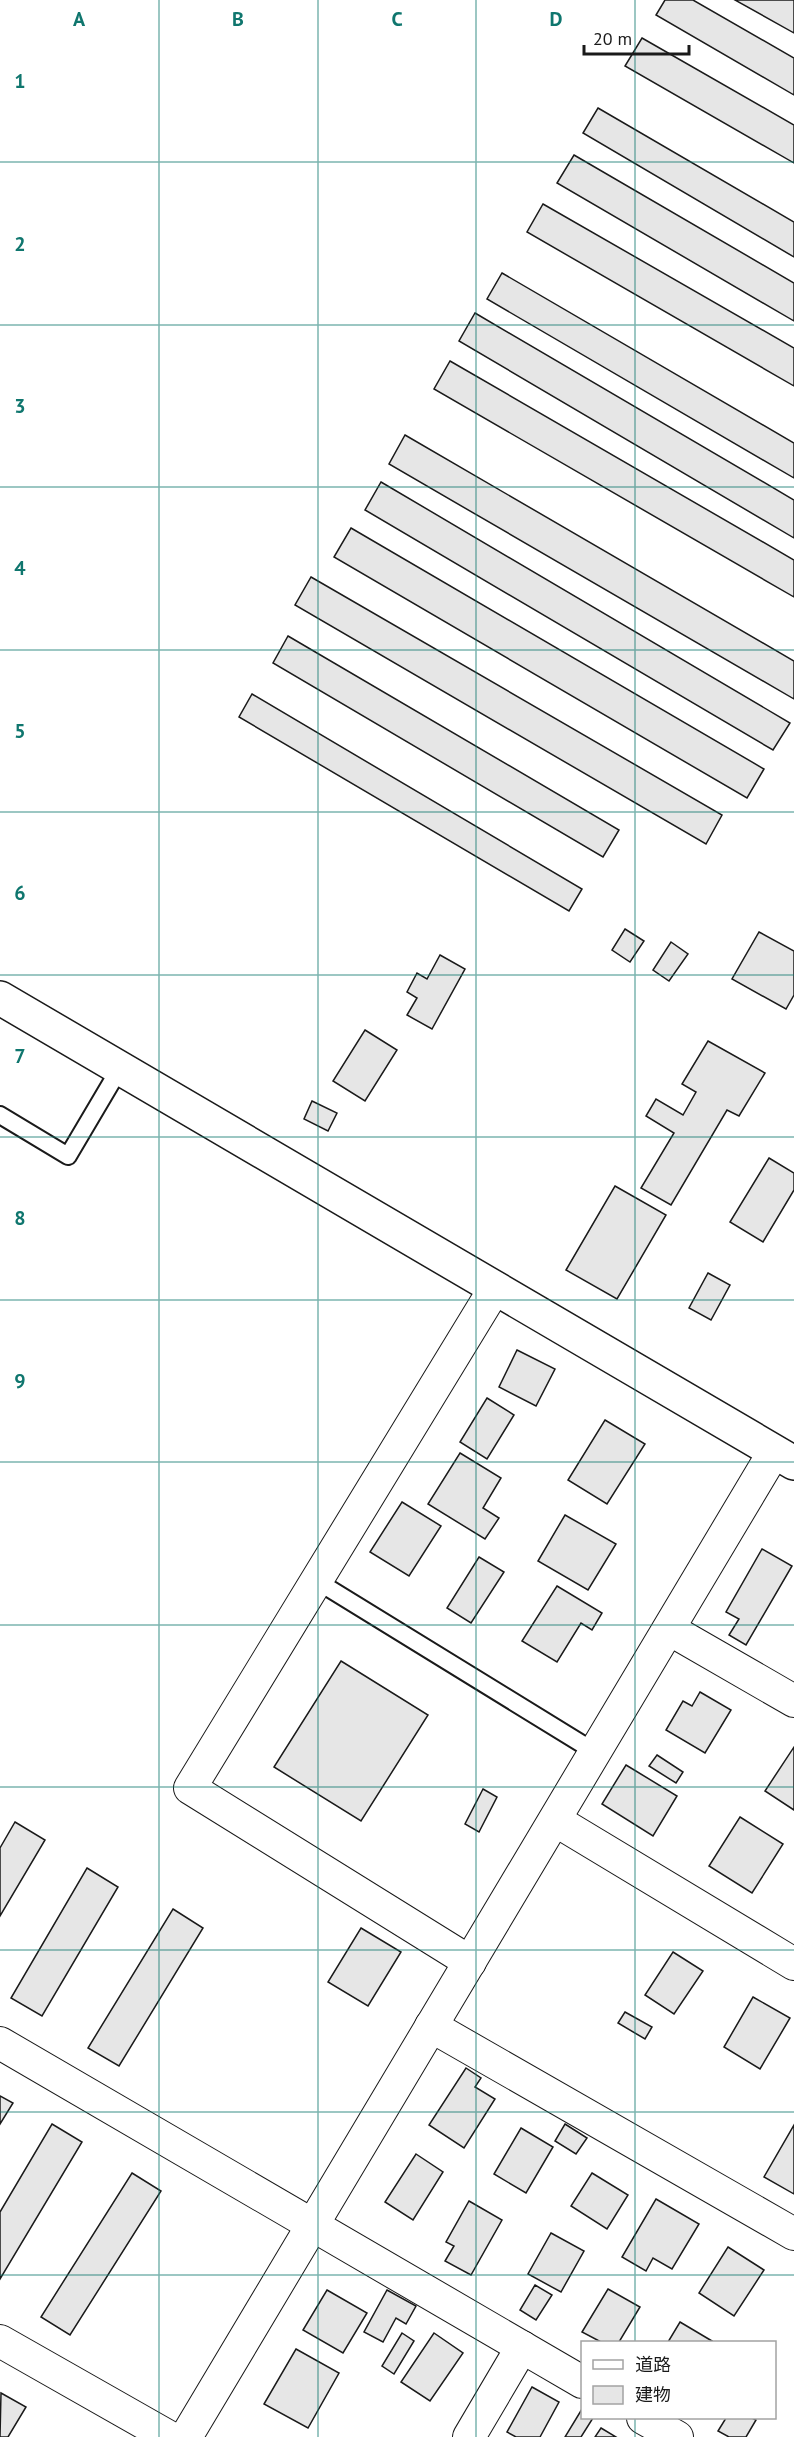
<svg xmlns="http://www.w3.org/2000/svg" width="794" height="2437" font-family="'PT Sans','Noto Sans JP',sans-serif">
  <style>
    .building { fill: #e6e6e6; stroke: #1a1a1a; stroke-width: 1.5 }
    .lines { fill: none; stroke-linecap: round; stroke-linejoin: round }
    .lane-casing { stroke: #1a1a1a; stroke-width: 20 }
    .street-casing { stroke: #1a1a1a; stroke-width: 34 }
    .secondary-casing { stroke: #1a1a1a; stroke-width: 36 }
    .lane { stroke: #fff; stroke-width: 16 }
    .street { stroke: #fff; stroke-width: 32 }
    .secondary { stroke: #fff; stroke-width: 33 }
    .grid { fill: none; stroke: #0f766e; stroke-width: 1.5; stroke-opacity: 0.55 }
    .grid-label { font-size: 20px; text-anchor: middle; font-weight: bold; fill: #0f766e; stroke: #fff; stroke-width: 4.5; stroke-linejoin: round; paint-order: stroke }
  </style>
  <rect width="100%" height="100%" fill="#fff"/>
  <g class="building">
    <polygon points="665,0 693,0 794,58 794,95 656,15"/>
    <polygon points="735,0 794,0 794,33"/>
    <polygon points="642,38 794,125 794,163 625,66"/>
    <polygon points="598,108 794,222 794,257 583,133"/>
    <polygon points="574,155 794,283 794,321 557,183"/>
    <polygon points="543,204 794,348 794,386 527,232"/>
    <polygon points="502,273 794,443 794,478 487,299"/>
    <polygon points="475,313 794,500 794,538 459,341"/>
    <polygon points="450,361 794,560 794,597 434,389"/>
    <polygon points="405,435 794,661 794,699 389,464"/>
    <polygon points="381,482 790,723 773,750 365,510"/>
    <polygon points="351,528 764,769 747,798 334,557"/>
    <polygon points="311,577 722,815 706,844 295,605"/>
    <polygon points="288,636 619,830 603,857 273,663"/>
    <polygon points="252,694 582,889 569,911 239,717"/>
    <polygon points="625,929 644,941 630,962 612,950"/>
    <polygon points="759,932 794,951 794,995 786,1009 732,979"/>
    <polygon points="671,942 688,954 669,981 653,970"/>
    <polygon points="440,955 465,969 432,1029 407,1015 417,998 407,992 417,973 427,979"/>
    <polygon points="365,1030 397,1050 365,1101 333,1081"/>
    <polygon points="708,1041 765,1073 739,1116 727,1110 671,1205 641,1188 674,1133 646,1116 656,1099 683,1115 696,1092 682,1084"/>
    <polygon points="312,1101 337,1113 328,1131 304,1119"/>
    <polygon points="769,1158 794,1173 794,1190 763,1242 730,1222"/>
    <polygon points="615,1186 666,1215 617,1299 566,1270"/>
    <polygon points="708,1273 730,1285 711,1320 689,1308"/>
    <polygon points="517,1350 555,1369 536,1406 499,1387"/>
    <polygon points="487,1398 514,1415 487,1459 460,1442"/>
    <polygon points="605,1420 645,1444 607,1504 568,1480"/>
    <polygon points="460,1453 501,1478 483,1508 499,1518 485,1539 428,1504"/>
    <polygon points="402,1502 441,1526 409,1576 370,1552"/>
    <polygon points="565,1515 616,1544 588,1590 538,1561"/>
    <polygon points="762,1549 792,1566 746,1645 729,1635 739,1619 726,1612"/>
    <polygon points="479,1557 504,1572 471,1623 447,1608"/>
    <polygon points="557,1586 602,1613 592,1630 581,1623 557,1662 522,1641"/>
    <polygon points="341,1661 428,1715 361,1821 274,1767"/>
    <polygon points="700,1692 731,1710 705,1753 666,1730 683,1701 692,1706"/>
    <polygon points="794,1747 794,1810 765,1791"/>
    <polygon points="657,1755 683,1772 676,1783 649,1766"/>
    <polygon points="626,1765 677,1796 653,1836 602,1804"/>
    <polygon points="483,1789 497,1797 479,1832 465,1824"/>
    <polygon points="740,1817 783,1844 752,1893 709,1866"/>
    <polygon points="15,1822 45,1840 0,1916 0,1848"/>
    <polygon points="87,1868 118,1887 42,2016 11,1998"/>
    <polygon points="173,1909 203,1928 119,2066 88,2048"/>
    <polygon points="361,1928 401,1952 368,2006 328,1982"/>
    <polygon points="673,1952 703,1971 674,2014 645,1995"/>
    <polygon points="753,1997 790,2018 760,2069 724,2047"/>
    <polygon points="625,2012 652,2027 645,2039 618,2023"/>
    <polygon points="466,2068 481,2078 475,2087 495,2099 464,2148 429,2125"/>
    <polygon points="0,2096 13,2103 0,2124"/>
    <polygon points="52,2124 82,2142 0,2279 0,2212"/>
    <polygon points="565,2124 587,2138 576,2154 555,2141"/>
    <polygon points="794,2125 794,2194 764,2177"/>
    <polygon points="521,2128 553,2147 526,2193 494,2174"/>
    <polygon points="416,2154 443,2172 413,2220 385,2202"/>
    <polygon points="132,2173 161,2191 70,2335 41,2317"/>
    <polygon points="592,2173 628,2195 607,2229 571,2206"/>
    <polygon points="656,2199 699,2224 672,2269 653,2258 646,2271 622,2257"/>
    <polygon points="469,2201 502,2220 471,2275 445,2261 454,2246 446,2242"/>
    <polygon points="551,2233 584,2251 561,2292 528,2274"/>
    <polygon points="728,2247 764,2270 734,2316 699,2293"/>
    <polygon points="535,2285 552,2295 536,2320 520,2310"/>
    <polygon points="608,2289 640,2307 619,2342 601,2342 582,2332"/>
    <polygon points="327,2290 367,2313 343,2353 303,2330"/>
    <polygon points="387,2290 416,2306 406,2324 396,2318 383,2342 364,2332"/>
    <polygon points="680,2322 712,2341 711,2342 668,2342"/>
    <polygon points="402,2333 414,2341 394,2374 382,2366"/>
    <polygon points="434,2333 463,2353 430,2401 401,2382"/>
    <polygon points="296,2349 339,2373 308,2428 264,2404"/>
    <polygon points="532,2387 559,2402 540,2437 516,2437 507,2432"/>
    <polygon points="1,2393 26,2407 8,2437 0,2437"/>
    <polygon points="582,2409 582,2418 593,2418 581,2437 565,2437"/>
    <polygon points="726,2418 752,2418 756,2420 746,2437 729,2437 718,2431"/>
    <polygon points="601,2428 616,2437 595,2437"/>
  </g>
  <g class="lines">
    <g class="lane-casing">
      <g id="lane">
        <polyline points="0,1115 68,1156 120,1068"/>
        <polyline points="317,1581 595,1752"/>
      </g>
    </g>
    <g class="street-casing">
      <g id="street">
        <polyline points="669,1629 794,1701"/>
        <polyline points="555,1820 794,1964"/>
        <polyline points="470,1962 190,1788 495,1288"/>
        <polyline points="431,2026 794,2234"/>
        <polyline points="0,2043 582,2382"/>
        <polyline points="0,2341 169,2437"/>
        <polyline points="643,2418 677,2437"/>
        <polyline points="186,2437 774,1452"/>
        <polyline points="469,2437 522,2347"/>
      </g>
    </g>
    <g class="secondary-casing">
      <polyline id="secondary" points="0,998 794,1463"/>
    </g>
    <use href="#lane" class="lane"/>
    <use href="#street" class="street"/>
    <use href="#secondary" class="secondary"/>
  </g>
  <path class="grid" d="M 159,0 L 159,2437M 318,0 L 318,2437M 476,0 L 476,2437M 635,0 L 635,2342M 0,162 L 794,162M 0,325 L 794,325M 0,487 L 794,487M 0,650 L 794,650M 0,812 L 794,812M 0,975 L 794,975M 0,1137 L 794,1137M 0,1300 L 794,1300M 0,1462 L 794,1462M 0,1625 L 794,1625M 0,1787 L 794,1787M 0,1950 L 794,1950M 0,2112 L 794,2112M 0,2275 L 794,2275M 635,2418 L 635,2437"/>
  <g class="grid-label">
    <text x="79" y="26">A</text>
    <text x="238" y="26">B</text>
    <text x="397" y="26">C</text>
    <text x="556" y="26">D</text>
    <text x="20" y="88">1</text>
    <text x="20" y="251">2</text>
    <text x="20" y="413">3</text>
    <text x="20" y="575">4</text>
    <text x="20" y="738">5</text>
    <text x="20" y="900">6</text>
    <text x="20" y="1063">7</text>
    <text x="20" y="1225">8</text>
    <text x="20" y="1388">9</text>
  </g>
  <rect x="581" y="2341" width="195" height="78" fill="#ffffff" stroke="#a3a3a3" stroke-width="1.5"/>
  <rect x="593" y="2360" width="30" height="9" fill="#ffffff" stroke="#a3a3a3" stroke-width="1.5"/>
  <text x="635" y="2371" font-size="18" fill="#1a1a1a">道路</text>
  <rect x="593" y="2386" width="30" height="18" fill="#e6e6e6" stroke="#a3a3a3" stroke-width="1.5"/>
  <text x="635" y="2401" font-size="18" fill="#1a1a1a">建物</text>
  <path d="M584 45v9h105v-9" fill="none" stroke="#1a1a1a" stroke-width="3"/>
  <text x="593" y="45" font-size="18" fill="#1a1a1a" stroke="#ffffff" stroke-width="4.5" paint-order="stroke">20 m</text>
</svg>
